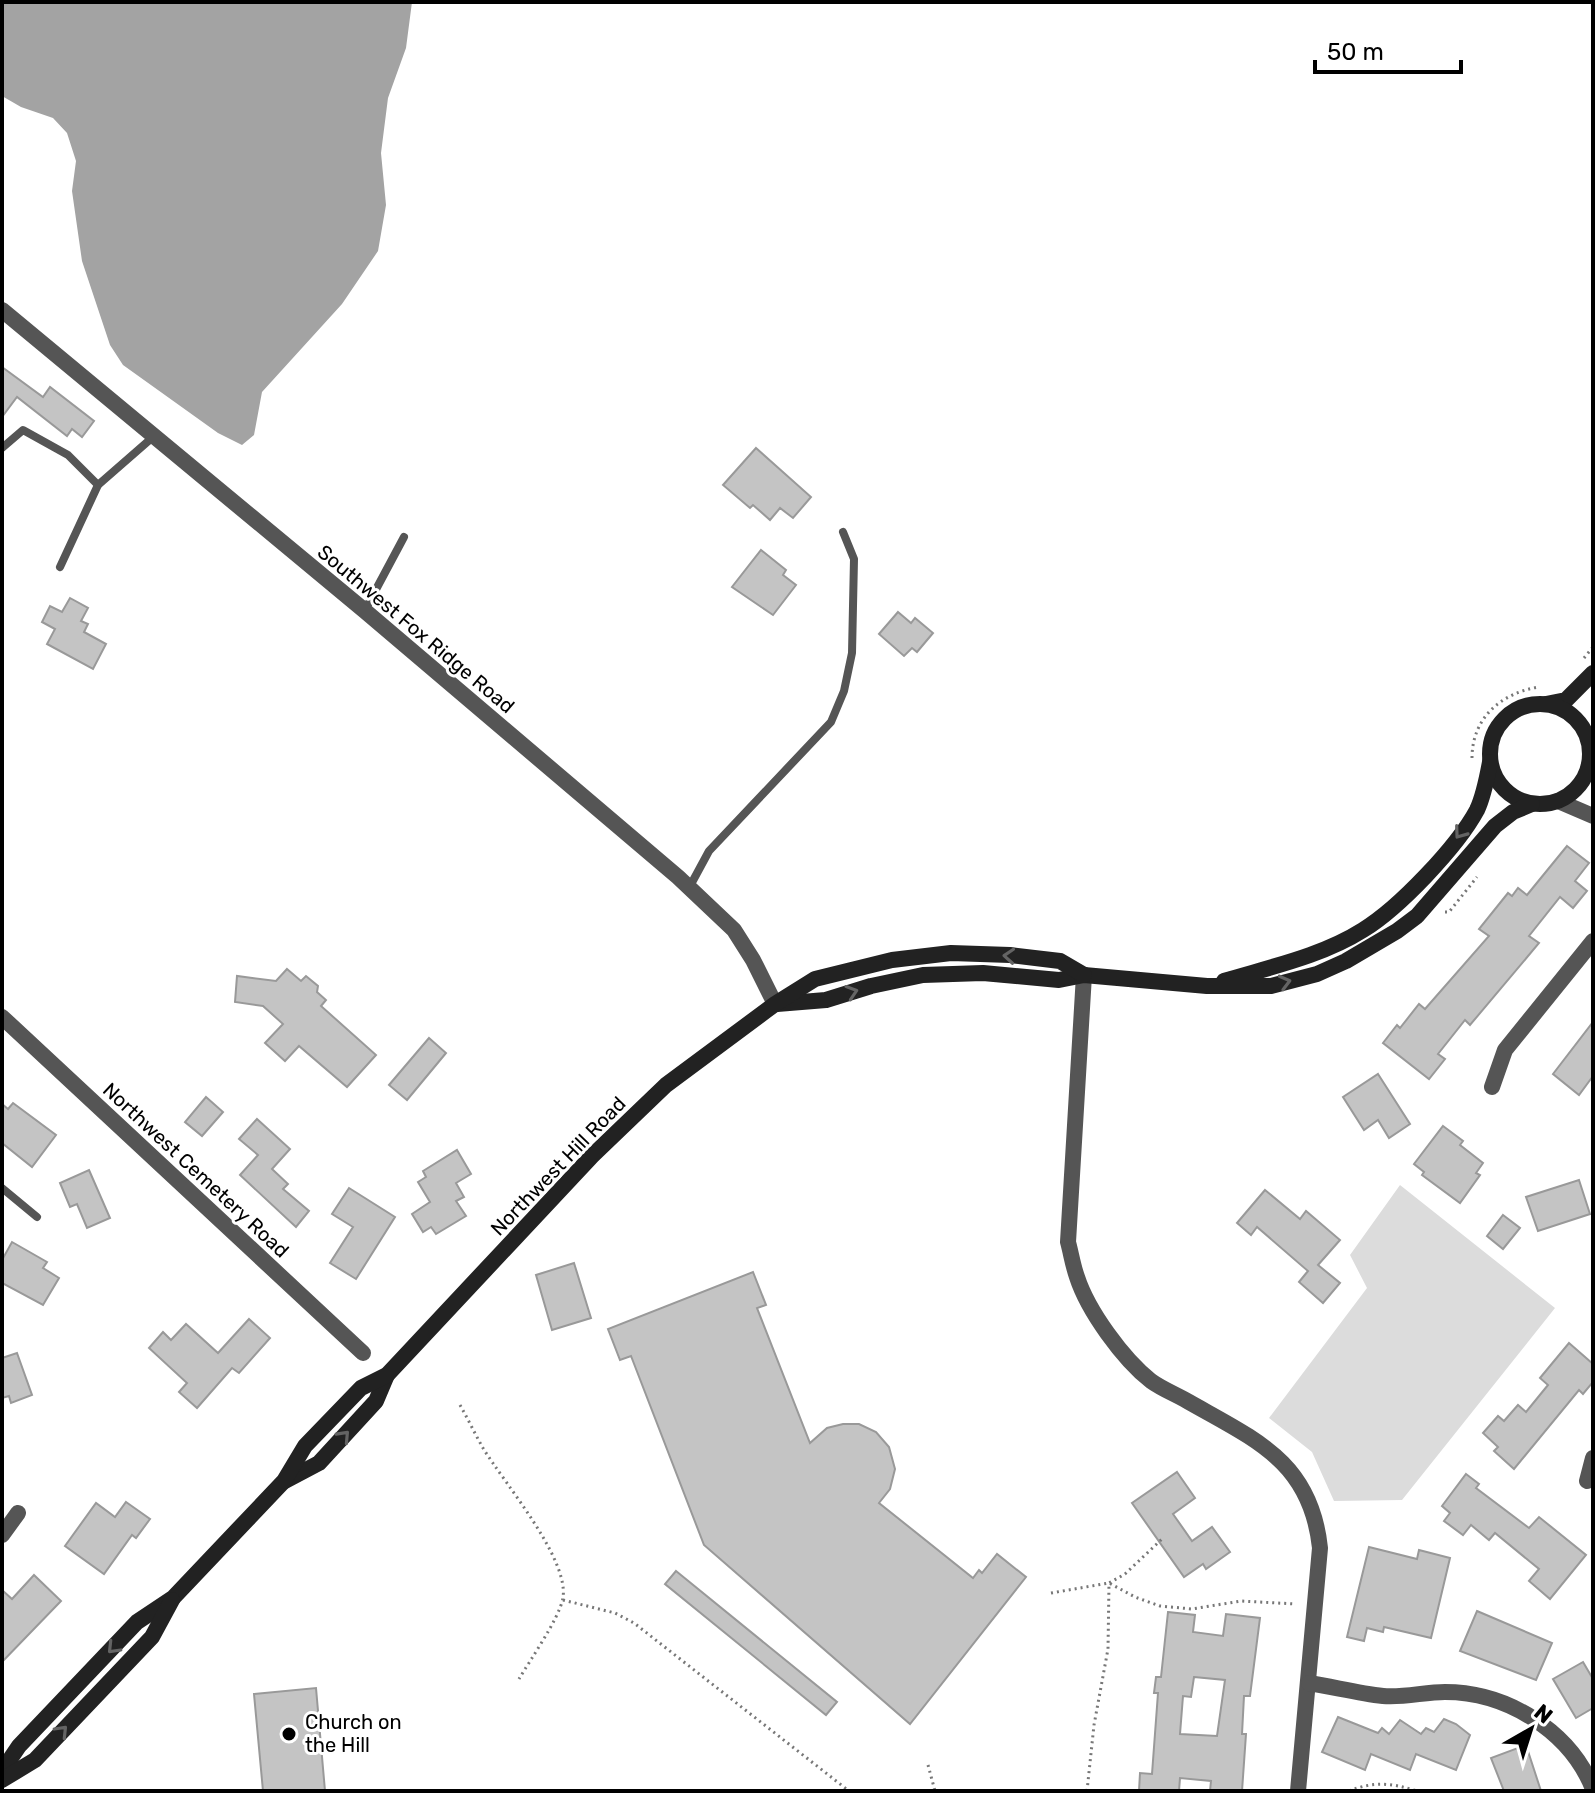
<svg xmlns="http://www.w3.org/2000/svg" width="1595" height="1793" font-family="Rubik,sans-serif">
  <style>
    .green { fill: #dcdcdc }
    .water { fill: #a3a3a3 }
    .building { fill: #c4c4c4; stroke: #999; stroke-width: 2; fill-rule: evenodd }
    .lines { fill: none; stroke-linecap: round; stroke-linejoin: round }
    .path { stroke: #777; stroke-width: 3; stroke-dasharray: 2 4; stroke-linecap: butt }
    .service { stroke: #555; stroke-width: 8 }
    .minor { stroke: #555; stroke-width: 16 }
    .tertiary { stroke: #555; stroke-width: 16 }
    .secondary { stroke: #222; stroke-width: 16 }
    .oneway { stroke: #646464 }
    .poi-dot { fill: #000; stroke: #fff; stroke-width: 3 }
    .labels { text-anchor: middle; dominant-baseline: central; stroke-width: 6; stroke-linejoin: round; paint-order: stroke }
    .street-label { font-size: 20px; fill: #000; stroke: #fff }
    .poi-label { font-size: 20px; fill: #000; stroke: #fff; text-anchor: start }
  </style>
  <rect width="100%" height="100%" fill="#fff"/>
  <polygon class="green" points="1400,1185 1555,1308 1402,1500 1334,1501 1312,1452 1269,1418 1367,1288 1350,1255"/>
  <polygon class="water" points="2,2 412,2 406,48 388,98 381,153 386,205 378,251 342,304 262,392 254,435 242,445 218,433 123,365 110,345 82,261 72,191 76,161 67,133 53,118 21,107 2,96"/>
  <g class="building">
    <polygon points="2,367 43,397 50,387 94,421 82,437 72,429 67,436 17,397 2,417"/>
    <polygon points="756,448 811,497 793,518 780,508 770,520 753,505 750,508 723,485"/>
    <polygon points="761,550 786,570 783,575 796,585 773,615 732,587"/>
    <polygon points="70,598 88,608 81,621 88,624 84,632 106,644 93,669 47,644 55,629 42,622 50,606 62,612"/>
    <polygon points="898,612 911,623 915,618 933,633 917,652 912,648 904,656 879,634"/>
    <polygon points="1567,846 1589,863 1575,881 1587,891 1573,908 1560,897 1529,936 1539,943 1470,1025 1465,1020 1438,1054 1445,1059 1429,1079 1383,1043 1397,1025 1400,1028 1419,1004 1425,1009 1489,936 1479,929 1508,893 1512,896 1518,888 1527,895"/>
    <polygon points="287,969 301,981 306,976 318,986 317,992 326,1000 321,1006 376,1055 347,1087 299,1046 285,1061 265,1043 283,1024 263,1006 235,1002 237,976 276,981"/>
    <polygon points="1593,1022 1593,1076 1579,1095 1553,1074"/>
    <polygon points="429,1038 446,1053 407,1100 389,1085"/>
    <polygon points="1378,1074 1410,1124 1389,1138 1378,1120 1364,1130 1343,1097"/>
    <polygon points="206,1097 223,1112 202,1136 185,1122"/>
    <polygon points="13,1103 56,1135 32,1167 2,1143 2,1104 8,1109"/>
    <polygon points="257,1119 290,1149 272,1169 288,1184 283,1189 309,1211 296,1227 240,1175 258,1155 239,1139"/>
    <polygon points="1443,1126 1463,1141 1460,1145 1483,1163 1476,1173 1480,1175 1460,1203 1422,1175 1424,1172 1414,1164"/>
    <polygon points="457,1150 471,1174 456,1183 464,1197 456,1201 466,1216 436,1234 431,1227 423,1232 412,1214 430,1202 418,1182 426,1177 423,1171"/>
    <polygon points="89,1170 110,1218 87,1228 77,1204 70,1207 60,1183"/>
    <polygon points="1579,1180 1590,1214 1538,1231 1526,1197"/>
    <polygon points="349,1188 395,1217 356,1279 330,1263 353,1227 332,1214"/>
    <polygon points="1265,1190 1300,1219 1306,1211 1340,1240 1318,1265 1340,1283 1323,1303 1299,1282 1308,1271 1257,1227 1251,1235 1237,1223"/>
    <polygon points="1503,1215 1520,1228 1503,1249 1487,1236"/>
    <polygon points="12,1242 47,1262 43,1268 59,1278 43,1305 2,1283 2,1260"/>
    <polygon points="574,1263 591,1318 552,1330 536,1275"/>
    <polygon points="753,1272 766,1305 757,1308 810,1443 827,1428 843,1424 859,1424 876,1432 889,1447 895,1469 890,1489 879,1503 973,1578 979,1570 982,1573 997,1554 1026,1577 910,1724 704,1545 631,1356 620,1360 608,1329"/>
    <polygon points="249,1319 270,1338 239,1373 232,1368 197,1408 179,1392 187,1383 149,1348 163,1332 171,1340 186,1324 218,1353"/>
    <polygon points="1569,1343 1593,1364 1593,1382 1583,1394 1579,1390 1514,1469 1494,1451 1498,1447 1483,1433 1498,1416 1504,1421 1518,1405 1526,1412 1548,1385 1540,1378"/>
    <polygon points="17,1353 32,1395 11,1403 9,1396 2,1398 2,1358"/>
    <polygon points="1177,1472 1195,1498 1173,1514 1192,1541 1212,1527 1230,1552 1206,1569 1203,1564 1184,1577 1132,1503"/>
    <polygon points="1466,1474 1479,1484 1476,1488 1529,1528 1539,1517 1586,1555 1550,1599 1529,1581 1539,1569 1495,1533 1489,1540 1471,1525 1463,1535 1444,1521 1450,1513 1442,1506"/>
    <polygon points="126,1502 150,1519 136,1538 132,1535 104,1574 65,1546 96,1503 115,1517"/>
    <polygon points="1369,1547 1417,1559 1419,1550 1450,1558 1431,1638 1384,1627 1383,1632 1367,1628 1364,1641 1347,1637"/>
    <polygon points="676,1571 837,1702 826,1715 665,1584"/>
    <polygon points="34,1575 61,1601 2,1662 2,1590 12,1599"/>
    <polygon points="1477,1611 1552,1643 1536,1680 1460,1651"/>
    <path d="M 1168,1612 L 1195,1615 L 1193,1632 L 1223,1636 L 1226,1614 L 1260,1618 L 1250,1696 L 1244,1696 L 1242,1734 L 1246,1734 L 1242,1791 L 1210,1791 L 1211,1781 L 1180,1778 L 1179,1791 L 1139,1791 L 1140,1773 L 1152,1774 L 1158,1693 L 1154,1693 L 1156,1677 L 1161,1677 ZM 1194,1677 L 1225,1680 L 1217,1736 L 1180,1734 L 1183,1696 L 1191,1697 Z"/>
    <polygon points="1583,1662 1593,1679 1593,1708 1576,1718 1553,1679"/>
    <polygon points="316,1688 325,1791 263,1791 254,1694"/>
    <polygon points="1338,1717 1378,1733 1382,1728 1389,1734 1400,1720 1421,1734 1426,1728 1434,1732 1444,1719 1456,1724 1470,1735 1456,1770 1416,1754 1410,1770 1371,1754 1365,1770 1322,1752"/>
    <polygon points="1526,1745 1541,1791 1504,1791 1491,1758"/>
  </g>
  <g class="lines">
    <g class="path">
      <polyline points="1584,658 1593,647"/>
      <path d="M 1472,758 C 1472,718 1501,693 1539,687"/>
      <polyline points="1445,912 1449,912 1477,877"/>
      <path d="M 460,1405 C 468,1419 475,1434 483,1448 C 504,1483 569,1558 563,1598 C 559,1619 530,1660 519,1679"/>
      <polyline points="1051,1593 1109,1583 1135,1597 1160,1606 1192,1609 1241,1601 1296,1604"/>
      <polyline points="563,1600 615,1613 634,1623 849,1791"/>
      <polyline points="928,1765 935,1791"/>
      <polyline points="1087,1791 1094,1725 1108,1649 1109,1583 1125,1574 1162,1539"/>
      <path d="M 1349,1791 C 1374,1781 1392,1783 1417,1791"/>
    </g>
    <g class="service">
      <polyline points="2,448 23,430 68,455 98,485"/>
      <polyline points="60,567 98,485 153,437"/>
      <polyline points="365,610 404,537"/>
      <polyline points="689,888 709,851 831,722 844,691 852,653 854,559 843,532"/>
      <polyline points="2,1188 37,1217"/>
    </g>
    <g class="minor">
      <polyline points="2,310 365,611 678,877 734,930 753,960 775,1004"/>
      <path d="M 1084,975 L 1068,1242 C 1071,1253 1073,1266 1077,1277 C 1088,1311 1123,1359 1151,1381 C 1162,1389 1177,1395 1189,1402 C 1256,1440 1311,1462 1320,1548 L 1298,1791"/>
      <polyline points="2,1017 363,1353"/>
      <polyline points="1492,1087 1505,1050 1593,941"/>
      <polyline points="1587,1481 1593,1458"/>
      <polyline points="2,1535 18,1513"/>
      <path d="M 1309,1683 C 1334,1687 1358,1693 1383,1696 C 1403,1698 1425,1692 1445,1692 C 1507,1692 1570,1731 1593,1789"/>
    </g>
    <g class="tertiary">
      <polyline points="1589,765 1593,772"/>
      <polyline points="1558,801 1593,816"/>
    </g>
    <g class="secondary">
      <polyline points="1546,704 1566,700 1593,673"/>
      <circle cx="1540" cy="754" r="50"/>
      <path d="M 1224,981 C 1270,967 1322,956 1363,930 C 1399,908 1457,847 1477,810 C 1484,795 1487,778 1490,762"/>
      <polyline points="777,1004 826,1000 871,986 923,975 983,973 1059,980 1084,975 1207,986 1271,986 1317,974 1346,961 1397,931 1417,916 1495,826 1513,812 1532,804"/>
      <polyline points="285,1481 319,1463 376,1401 387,1375"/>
      <polyline points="2,1771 19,1746 137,1622 173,1598 284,1481 305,1446 361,1388 387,1375 592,1156 666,1085 775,1004 815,979 892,960 951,953 1010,955 1060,961 1084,975"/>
      <polyline points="2,1780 35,1760 152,1637 172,1600"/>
    </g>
  </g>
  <defs><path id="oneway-chevron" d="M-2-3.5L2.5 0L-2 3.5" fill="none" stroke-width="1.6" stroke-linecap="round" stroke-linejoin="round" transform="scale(2)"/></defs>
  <g class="oneway">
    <use href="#oneway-chevron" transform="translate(1460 833) rotate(126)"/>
    <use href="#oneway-chevron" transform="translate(1009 956) rotate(-176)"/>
    <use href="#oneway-chevron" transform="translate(1285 982) rotate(-15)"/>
    <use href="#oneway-chevron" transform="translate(852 992) rotate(-18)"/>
    <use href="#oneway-chevron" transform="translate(344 1436) rotate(-47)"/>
    <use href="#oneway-chevron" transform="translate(113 1648) rotate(134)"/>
    <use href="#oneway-chevron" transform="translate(62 1731) rotate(-46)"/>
  </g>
  <circle class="poi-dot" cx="289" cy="1734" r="8"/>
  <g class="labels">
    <g class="street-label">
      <text transform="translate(416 629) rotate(40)">Southwest Fox Ridge Road</text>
      <text transform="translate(558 1166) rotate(-46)">Northwest Hill Road</text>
      <text transform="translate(196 1170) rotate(43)">Northwest Cemetery Road</text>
    </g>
    <g class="poi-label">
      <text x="305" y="1722">Church on<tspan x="305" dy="23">the Hill</tspan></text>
    </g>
  </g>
  <rect width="1595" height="1793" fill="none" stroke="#000000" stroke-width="8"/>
  <g transform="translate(1531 1729) rotate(39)" stroke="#ffffff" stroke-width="6" paint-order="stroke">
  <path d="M0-6L14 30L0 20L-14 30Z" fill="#000000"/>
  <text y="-12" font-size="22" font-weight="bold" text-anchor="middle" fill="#000000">N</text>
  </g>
  <path d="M1315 60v12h146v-12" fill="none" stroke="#000000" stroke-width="4"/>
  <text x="1327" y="60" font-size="24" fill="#000000" stroke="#ffffff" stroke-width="6" paint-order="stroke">50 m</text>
</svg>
